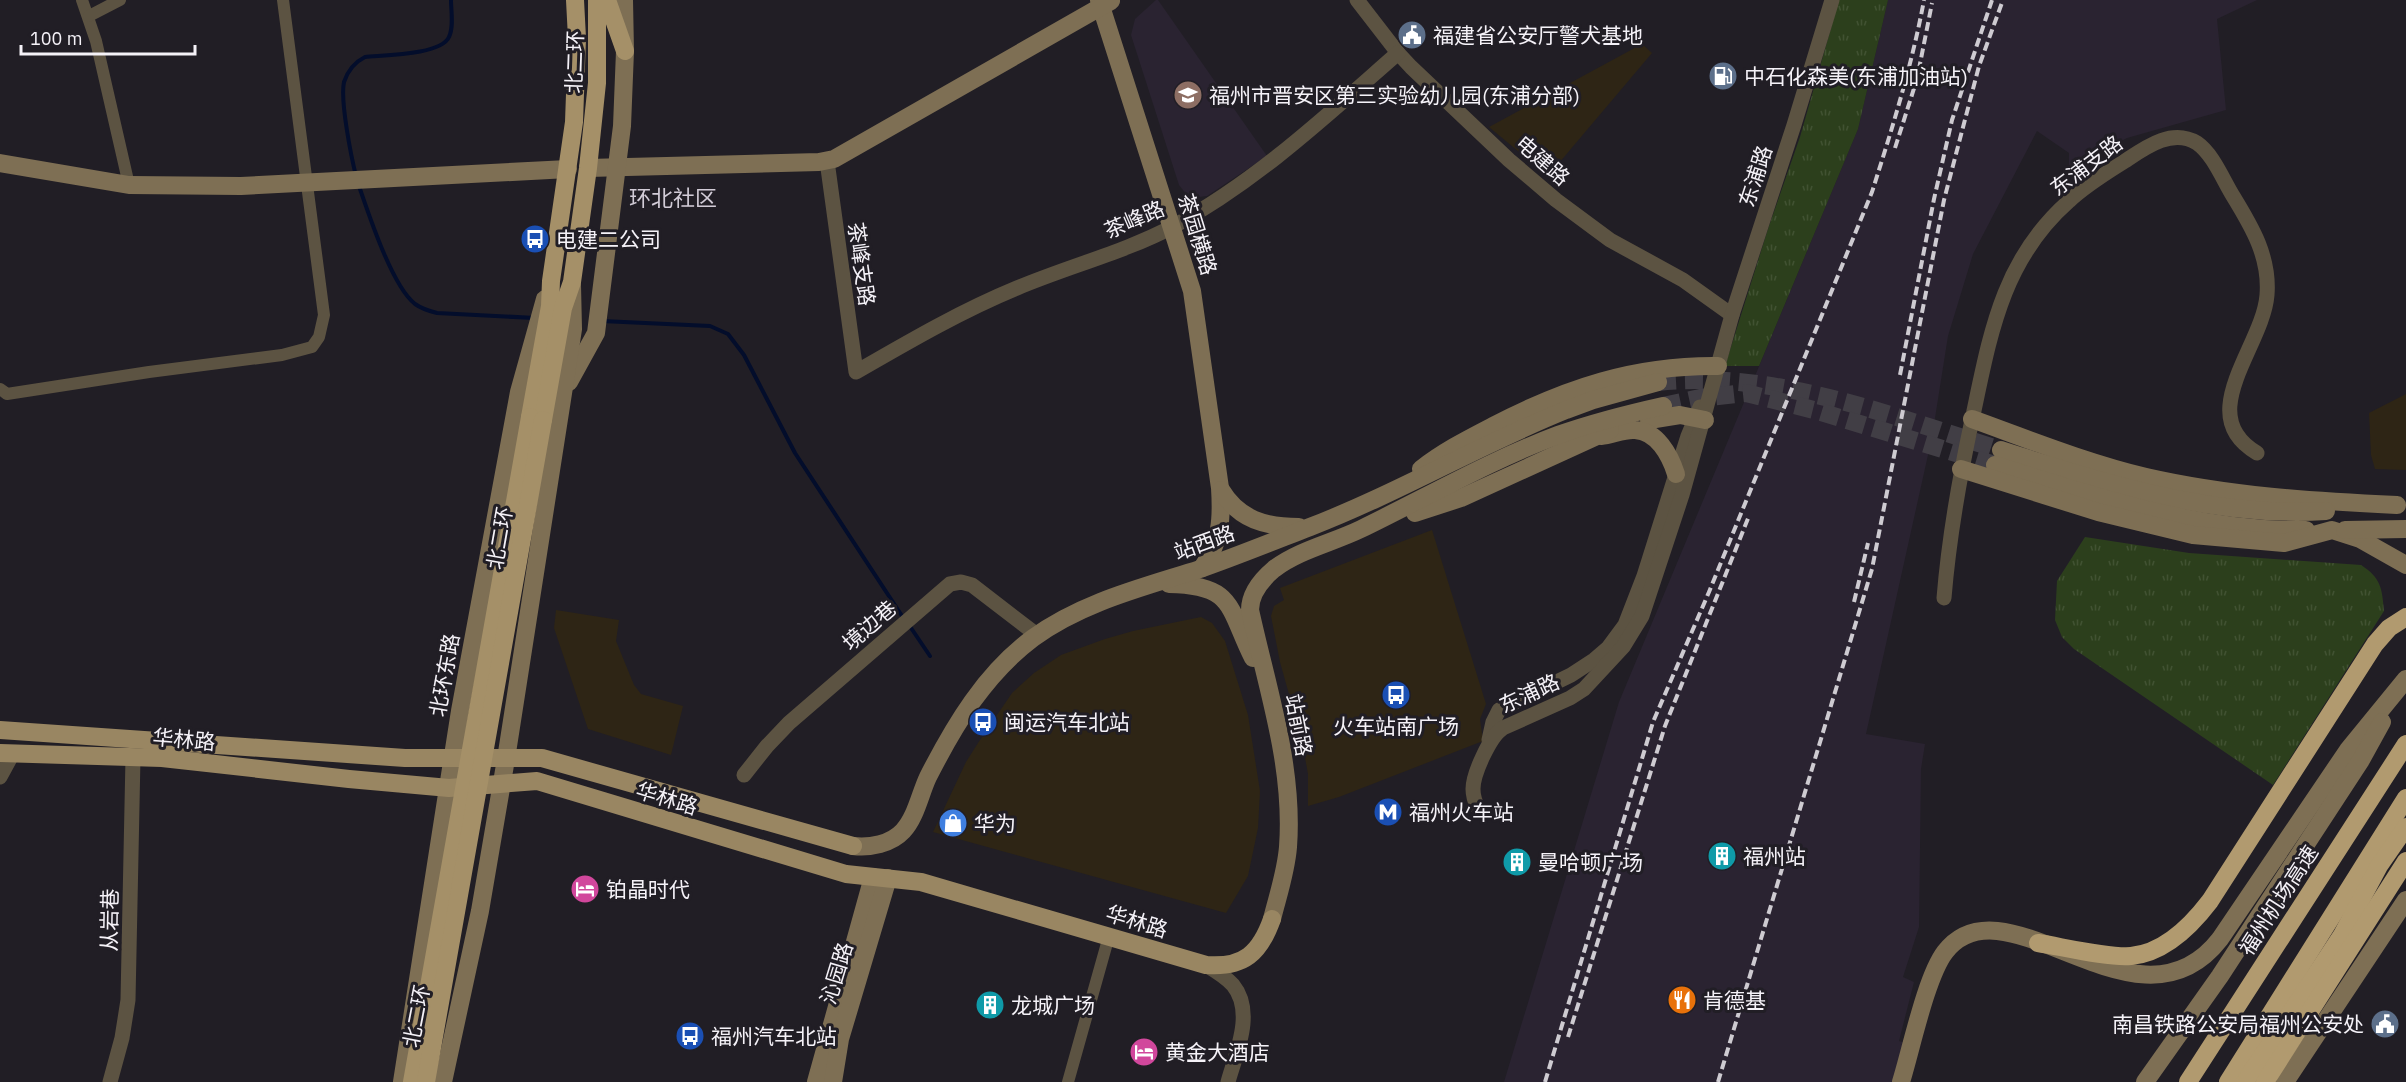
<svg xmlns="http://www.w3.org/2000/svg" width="2406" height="1082" font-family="'IBM Plex Sans','Noto Sans SC',sans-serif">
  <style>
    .commercial { fill: #2e2515 }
    .built { fill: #2a2331 }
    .grass { fill: url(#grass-tufts) }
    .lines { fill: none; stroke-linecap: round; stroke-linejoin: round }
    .stream { stroke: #030d2b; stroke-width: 4 }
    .secondary-tunnel { stroke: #413e45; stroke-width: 18; stroke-dasharray: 18 9; stroke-linecap: butt }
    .minor { stroke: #5c5342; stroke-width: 12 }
    .tertiary { stroke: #5c5342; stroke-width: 15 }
    .secondary { stroke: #7e6f54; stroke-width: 18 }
    .primary { stroke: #998662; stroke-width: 18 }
    .trunk { stroke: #a59068; stroke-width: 18 }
    .motorway { stroke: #b19a6f; stroke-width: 18 }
    .rail { stroke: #cecbd1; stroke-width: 4; stroke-dasharray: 9 4.5; stroke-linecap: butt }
    .trunk-bridge { stroke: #a59068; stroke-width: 18 }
    .labels { text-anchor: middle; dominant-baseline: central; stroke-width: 6; stroke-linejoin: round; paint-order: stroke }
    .poi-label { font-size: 21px; fill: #f5f2f8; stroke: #211e25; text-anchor: start }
    .street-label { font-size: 21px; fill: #f5f2f8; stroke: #211e25 }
    .neighbourhood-label { font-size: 22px; fill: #d2ccd7; stroke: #211e25 }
  </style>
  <defs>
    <pattern id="grass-tufts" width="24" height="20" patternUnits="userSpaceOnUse" patternTransform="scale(1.5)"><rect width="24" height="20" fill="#2c3f1c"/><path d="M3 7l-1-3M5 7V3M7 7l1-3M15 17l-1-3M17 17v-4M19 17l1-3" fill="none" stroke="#415232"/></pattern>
  </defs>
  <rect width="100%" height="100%" fill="#211e25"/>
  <g class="commercial">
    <polygon points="1642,44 1652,53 1548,176 1489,127"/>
    <polygon points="2406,394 2406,470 2375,469 2371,455 2369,413"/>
    <polygon points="1432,530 1486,704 1480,719 1483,741 1339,797 1308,806 1308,774 1302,741 1280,662 1271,616 1274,606 1284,600 1280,588"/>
    <polygon points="556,610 619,620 616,641 634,685 641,694 683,706 671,755 588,729 554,628"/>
    <polygon points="1201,617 1212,623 1225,641 1248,715 1260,791 1258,828 1248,876 1226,913 933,832 966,762 978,743 1012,693 1034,673 1061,655 1105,639 1133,631"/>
  </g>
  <g class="built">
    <polygon points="1156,0 1158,0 1267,156 1207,196 1199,197 1187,195 1179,185 1131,35 1135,19"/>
    <polygon points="1888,0 2257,0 2217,19 2226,110 2127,138 2104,150 2076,168 2071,168 2069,165 2069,153 2037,131 1973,254 1948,336 1932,437 1866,734 1925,744 1921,769 1919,927 1903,977 1914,982 1899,1041 1915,1046 1903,1082 1504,1082 1619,702 1858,129"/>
  </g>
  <g class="grass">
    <polygon points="1839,0 1888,0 1858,129 1759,366 1725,366 1768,229 1800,137"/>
    <path d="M 2085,537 L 2189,553 L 2361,565 C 2381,578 2382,588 2384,611 L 2273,785 L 2074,649 L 2062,637 L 2055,620 L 2057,581 Z"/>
  </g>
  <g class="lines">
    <g class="stream">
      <path d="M 356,176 C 351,156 340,100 344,82 C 348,70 355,62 365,57 C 384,55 441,55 449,37 C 454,27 451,11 451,0"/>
      <path d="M 359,186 C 369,215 392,286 415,304 C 422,309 429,311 437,313 L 535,318"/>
      <polyline points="602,321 710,326 728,334 744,355 795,453 904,619"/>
      <polyline points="909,625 930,656"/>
    </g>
    <g class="secondary-tunnel">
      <path d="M 1658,382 C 1777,370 1890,416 2001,450"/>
      <polyline points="1663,406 1700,398 1746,393 1814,410 1995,465"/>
    </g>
    <g class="minor">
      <polyline points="82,0 96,41 129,185"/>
      <polyline points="89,16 120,0"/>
      <polyline points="0,389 7,394 149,372 282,355 312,347 319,337 324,315 283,0"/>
      <polyline points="1068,1082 1109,936"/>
    </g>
    <g class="tertiary">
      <polyline points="1357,0 1398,53 1411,67 1509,160 1556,200 1610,240 1683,280 1732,315"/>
      <path d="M 827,161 L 856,372 C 908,342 961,311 1017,288 C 1069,266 1125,252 1174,226 C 1258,180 1326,116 1398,53"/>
      <path d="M 1944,598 C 1949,537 1959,480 1972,420 C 1990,336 2001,261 2069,201 C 2086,185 2106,173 2125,161 C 2146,147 2172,128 2197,143 C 2213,154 2223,180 2233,196 C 2252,227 2270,257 2267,295 C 2263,347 2192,415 2257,453"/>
      <polyline points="1489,740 1493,722 1499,710 1571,675 1594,660 1608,648 1625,625 1644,576 1688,436 1700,407"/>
      <polyline points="744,775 767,746 789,723 950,584 961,582 972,585 1037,635"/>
      <polyline points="0,777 13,753"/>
      <path d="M 1478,808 C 1475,802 1473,796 1473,789 C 1473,774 1490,736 1503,728 L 1570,698 L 1584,689 L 1623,647 L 1642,616 L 1682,495 L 1732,315 L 1794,125 L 1832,0"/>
      <path d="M 1206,965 C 1216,971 1226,977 1233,985 C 1255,1012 1236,1053 1228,1082"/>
      <polyline points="110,1082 122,1038 128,1000 133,757"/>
    </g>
    <g class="secondary">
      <path d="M 1099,0 L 1192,291 L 1220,488 C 1222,519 1221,542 1202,568"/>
      <polyline points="0,163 129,185 241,186 568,169"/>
      <polyline points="588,168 819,162 834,159 1111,1"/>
      <polyline points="569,382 596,333 622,126 625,51 624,0"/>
      <path d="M 1972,419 C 2030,440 2087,463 2146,477 C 2229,496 2313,501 2397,505"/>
      <polyline points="1649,420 1680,415 1705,420"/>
      <path d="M 1601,436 C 1612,435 1624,429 1635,430 C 1657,431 1670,455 1676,474"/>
      <path d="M 2001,450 C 2107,484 2214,518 2326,511"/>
      <path d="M 1995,465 C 2096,497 2199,532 2306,530"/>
      <path d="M 1421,469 C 1444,451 1468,439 1493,426 C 1566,388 1635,365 1718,366"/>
      <polyline points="1961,469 2098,512 2193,535 2284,543 2332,530 2360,539 2406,565"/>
      <path d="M 1221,490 C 1239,520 1266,527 1299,527"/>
      <polyline points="1415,513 1461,498 1610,430"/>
      <polyline points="2345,530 2406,529"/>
      <path d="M 1169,584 C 1235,585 1228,608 1253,658"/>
      <path d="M 853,846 C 870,848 891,844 903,831 C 916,817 920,794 928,777 C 955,724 985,674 1033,638 C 1082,602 1144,587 1200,569 C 1237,556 1274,541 1310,527 C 1398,493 1479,445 1566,410 L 1593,400 L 1658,382"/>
      <path d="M 1272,919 C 1278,895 1286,872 1288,847 C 1294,766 1267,688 1250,610 C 1250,593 1261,580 1274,569 C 1299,550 1332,543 1361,529 C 1425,498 1491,460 1558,435 C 1592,423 1627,414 1663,406"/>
      <polyline points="402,1082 460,711 519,392 545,299"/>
      <polyline points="443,1082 480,911 506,759 573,329 572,285"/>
      <polyline points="816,1082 873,877"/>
      <polyline points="833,1082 840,1039 888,878"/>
      <path d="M 1901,1082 C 1911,1050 1926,977 1945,952 C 2006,873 2138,1045 2220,939 L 2348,750 L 2406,679"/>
      <polyline points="2145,1082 2220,976 2361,760 2382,722"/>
      <polyline points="2285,1082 2406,900"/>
    </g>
    <g class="primary">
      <polyline points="0,730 405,758 542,758 853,846"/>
      <path d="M 0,753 L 162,758 L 349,779 L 449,788 L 537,781 L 846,874 L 921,882 L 1206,965 C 1244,968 1260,953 1272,919"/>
    </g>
    <g class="trunk">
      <polyline points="607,0 625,51"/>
      <polyline points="530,417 550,306 551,281 574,122 577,38 575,0"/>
      <polyline points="543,420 563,308 572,282 588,168 597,83 597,0"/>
    </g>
    <g class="motorway">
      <path d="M 2038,943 C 2063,947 2108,958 2131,956 C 2164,953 2191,926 2210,901 L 2375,644 L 2389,628 L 2406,617"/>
      <polyline points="2188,1082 2406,744"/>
      <polyline points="2228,1082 2406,798"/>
      <polyline points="2245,1082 2342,935 2379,866 2406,827"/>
      <polyline points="2265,1082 2406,861"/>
    </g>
    <g class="rail">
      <polyline points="1895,148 1917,79 1932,3"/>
      <polyline points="1900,375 1934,199 1952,120 1992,0"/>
      <polyline points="1854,602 1868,543"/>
      <polyline points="1568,1037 1665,726 1749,516"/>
      <path d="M 1545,1082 L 1653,722 L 1709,592 L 1872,192 C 1892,129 1912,65 1924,0"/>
      <polyline points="1718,1082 1872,569 1944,200 1979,66 2003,0"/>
    </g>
    <g class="trunk-bridge">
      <polyline points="412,1082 530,417"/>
      <polyline points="426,1082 543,420"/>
    </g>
  </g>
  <defs>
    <g id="civic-disc" transform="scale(1.5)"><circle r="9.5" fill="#5c6f8a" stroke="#211e25"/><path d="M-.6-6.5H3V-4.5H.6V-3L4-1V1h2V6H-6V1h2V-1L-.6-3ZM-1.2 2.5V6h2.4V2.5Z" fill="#fff"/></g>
    <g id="fuel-disc" transform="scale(1.5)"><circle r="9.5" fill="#5c6f8a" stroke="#211e25"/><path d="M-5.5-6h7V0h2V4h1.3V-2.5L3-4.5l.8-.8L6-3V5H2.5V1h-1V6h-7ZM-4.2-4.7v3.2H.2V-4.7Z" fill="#fff"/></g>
    <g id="school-disc" transform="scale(1.5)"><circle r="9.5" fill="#8d6e63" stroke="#211e25"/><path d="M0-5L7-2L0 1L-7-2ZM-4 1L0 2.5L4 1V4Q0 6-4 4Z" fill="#fff"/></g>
    <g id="bus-disc" transform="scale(1.5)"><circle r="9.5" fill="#1a4fb4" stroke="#211e25"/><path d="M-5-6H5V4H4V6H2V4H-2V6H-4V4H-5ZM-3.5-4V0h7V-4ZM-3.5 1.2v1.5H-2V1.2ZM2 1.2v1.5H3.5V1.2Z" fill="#fff"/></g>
    <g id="metro-disc" transform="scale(1.5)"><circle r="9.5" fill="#1a4fb4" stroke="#211e25"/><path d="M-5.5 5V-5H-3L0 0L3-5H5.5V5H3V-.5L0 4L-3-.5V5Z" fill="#fff"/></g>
    <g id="shop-disc" transform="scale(1.5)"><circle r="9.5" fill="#3f7fe0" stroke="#211e25"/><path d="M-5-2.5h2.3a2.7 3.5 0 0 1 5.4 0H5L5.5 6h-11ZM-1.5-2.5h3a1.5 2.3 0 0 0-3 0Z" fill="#fff"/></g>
    <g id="building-disc" transform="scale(1.5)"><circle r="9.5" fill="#0f9aa8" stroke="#211e25"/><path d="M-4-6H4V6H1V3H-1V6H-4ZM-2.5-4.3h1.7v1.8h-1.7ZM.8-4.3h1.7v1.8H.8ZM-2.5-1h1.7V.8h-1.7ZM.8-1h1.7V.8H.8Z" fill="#fff"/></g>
    <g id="hotel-disc" transform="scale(1.5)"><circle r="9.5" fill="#d1479c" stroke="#211e25"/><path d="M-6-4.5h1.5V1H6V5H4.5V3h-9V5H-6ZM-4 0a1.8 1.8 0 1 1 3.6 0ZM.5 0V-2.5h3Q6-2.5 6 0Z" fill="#fff"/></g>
    <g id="restaurant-disc" transform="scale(1.5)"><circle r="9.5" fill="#e8710a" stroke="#211e25"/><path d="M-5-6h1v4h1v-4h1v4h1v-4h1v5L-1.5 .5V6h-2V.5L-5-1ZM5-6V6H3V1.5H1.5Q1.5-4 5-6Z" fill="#fff"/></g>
  </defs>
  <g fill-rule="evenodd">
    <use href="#civic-disc" x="1412" y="35"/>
    <use href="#fuel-disc" x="1723" y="76"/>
    <use href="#school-disc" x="1188" y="95"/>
    <use href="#bus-disc" x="535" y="239"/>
    <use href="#bus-disc" x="1396" y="695"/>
    <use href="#bus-disc" x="983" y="722"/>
    <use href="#metro-disc" x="1388" y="812"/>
    <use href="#shop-disc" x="953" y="823"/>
    <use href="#building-disc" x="1722" y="856"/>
    <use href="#building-disc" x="1517" y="862"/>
    <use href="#hotel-disc" x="585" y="889"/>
    <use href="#restaurant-disc" x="1682" y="1000"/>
    <use href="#building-disc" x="990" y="1005"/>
    <use href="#civic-disc" x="2385" y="1024"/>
    <use href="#bus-disc" x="690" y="1036"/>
    <use href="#hotel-disc" x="1144" y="1052"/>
  </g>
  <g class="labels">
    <g class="poi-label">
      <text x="1433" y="35">福建省公安厅警犬基地</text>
      <text x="1744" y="76">中石化森美(东浦加油站)</text>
      <text x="1209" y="95">福州市晋安区第三实验幼儿园(东浦分部)</text>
      <text x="556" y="239">电建二公司</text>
      <text x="1004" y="722">闽运汽车北站</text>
      <text x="1396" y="726" text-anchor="middle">火车站南广场</text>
      <text x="1409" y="812">福州火车站</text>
      <text x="974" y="823">华为</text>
      <text x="1743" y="856">福州站</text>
      <text x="1538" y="862">曼哈顿广场</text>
      <text x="606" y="889">铂晶时代</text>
      <text x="1703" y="1000">肯德基</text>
      <text x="1011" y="1005">龙城广场</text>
      <text x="2364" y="1024" text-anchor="end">南昌铁路公安局福州公安处</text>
      <text x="711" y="1036">福州汽车北站</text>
      <text x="1165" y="1052">黄金大酒店</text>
    </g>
    <g class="street-label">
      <text transform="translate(574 62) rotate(-88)">北二环</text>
      <text transform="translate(1543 160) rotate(41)">电建路</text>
      <text transform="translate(2086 165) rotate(-37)">东浦支路</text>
      <text transform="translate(1755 176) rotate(-72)">东浦路</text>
      <text transform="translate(1134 219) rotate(-23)">茶峰路</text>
      <text transform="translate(1198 234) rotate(73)">茶园横路</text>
      <text transform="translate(862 264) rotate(82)">茶峰支路</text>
      <text transform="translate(499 538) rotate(-80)">北二环</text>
      <text transform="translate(1204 542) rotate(-20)">站西路</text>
      <text transform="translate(869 625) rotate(-41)">境边巷</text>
      <text transform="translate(444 675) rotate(-80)">北环东路</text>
      <text transform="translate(1529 693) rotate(-25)">东浦路</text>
      <text transform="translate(1299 725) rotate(79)">站前路</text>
      <text transform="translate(184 739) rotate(5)">华林路</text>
      <text transform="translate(667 798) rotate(17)">华林路</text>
      <text transform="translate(2278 900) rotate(-57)">福州机场高速</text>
      <text transform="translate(109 920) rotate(-89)">从岩巷</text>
      <text transform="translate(1137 921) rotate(17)">华林路</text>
      <text transform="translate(836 973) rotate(-73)">沁园路</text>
      <text transform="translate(416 1016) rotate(-79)">北二环</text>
    </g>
    <g class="neighbourhood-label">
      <text x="673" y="197">环北社区</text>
    </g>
  </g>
  <path d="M21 45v9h174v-9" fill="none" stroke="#f5f2f8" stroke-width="3"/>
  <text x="30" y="45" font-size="18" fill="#f5f2f8" stroke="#211e25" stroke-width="4.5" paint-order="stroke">100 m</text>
</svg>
